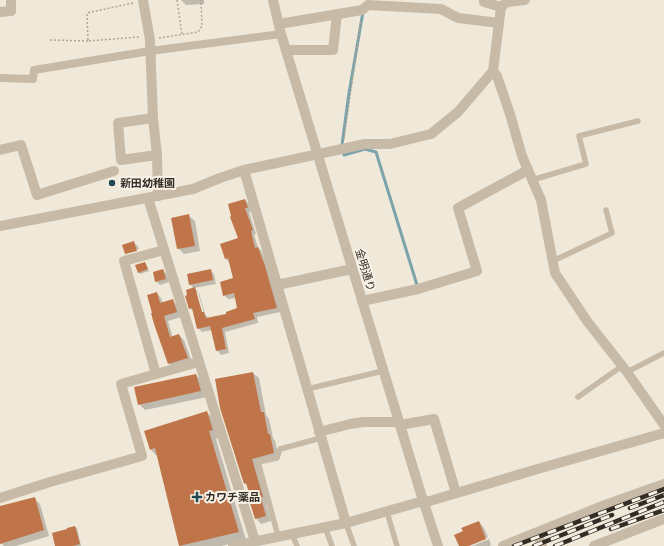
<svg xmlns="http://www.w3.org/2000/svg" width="664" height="546" font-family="Figtree,'Noto Sans JP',sans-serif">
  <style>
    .shadow { fill: #0003; fill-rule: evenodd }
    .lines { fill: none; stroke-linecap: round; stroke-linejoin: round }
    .stream { stroke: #7ba3ab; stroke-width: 3 }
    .building { fill: #bf7549 }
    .path { stroke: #b3a491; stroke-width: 1.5; stroke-dasharray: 2 2; stroke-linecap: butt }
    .service { stroke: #c7baa7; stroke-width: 5.5 }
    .pedestrian { stroke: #c7baa7; stroke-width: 8 }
    .minor { stroke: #c7baa7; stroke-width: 10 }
    .tertiary { stroke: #c7baa7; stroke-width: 10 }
    .rail-casing { stroke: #342d27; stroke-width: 4.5 }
    .rail { stroke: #f8f2e6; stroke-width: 3; stroke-dasharray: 9; stroke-linecap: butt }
    .poi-dot { fill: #1f4853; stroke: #f8f2e6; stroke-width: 1.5 }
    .labels { text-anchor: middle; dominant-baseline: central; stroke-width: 4; stroke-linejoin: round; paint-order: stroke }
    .poi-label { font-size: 11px; font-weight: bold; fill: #342d27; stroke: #f8f2e6; text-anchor: start }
    .street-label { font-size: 11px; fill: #342d27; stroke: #f8f2e6 }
  </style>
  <rect width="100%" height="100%" fill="#f0e9da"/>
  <g class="shadow">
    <polygon points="181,0 204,0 204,4 186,5"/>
    <path d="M 245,200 L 249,204 L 252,212 L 249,212 L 256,234 L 254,235 L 258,247 L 262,252 L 269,271 L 281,312 L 257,317 L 258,323 L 225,332 L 229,353 L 221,355 L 217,350 L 212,330 L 202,332 L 198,328 L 194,312 L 190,308 L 194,289 L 190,284 L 210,270 L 214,274 L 216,284 L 194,288 L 199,293 L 205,314 L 208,318 L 228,315 L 238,309 L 236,298 L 228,299 L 224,295 L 234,279 L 229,262 L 225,258 L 239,239 ZM 196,292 L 198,292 L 205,317 L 203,317 Z"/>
    <polygon points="189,216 195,221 200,251 184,254 178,248"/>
    <polygon points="134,243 138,246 139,249 127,252 127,254 126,253"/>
    <polygon points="145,263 149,271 140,274 139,272"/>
    <polygon points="163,270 167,274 169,282 160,285 156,281"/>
    <polygon points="157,293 161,298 163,303 173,301 177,305 181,317 168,321 173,338 179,335 184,340 192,362 173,368 169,363"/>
    <polygon points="253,373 259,378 266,415 269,419 273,438 275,441 279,458 257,464 268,503 266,504 271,521 261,524 256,518 253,503 248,486 245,483"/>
    <polygon points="196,375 202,381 207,397 145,410 139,404"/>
    <polygon points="207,412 214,420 220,437 216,439 246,540 221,546 180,546 158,457 151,450"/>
    <polygon points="34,498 40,504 49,536 16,546 4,546 1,543 0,538 0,508"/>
    <polygon points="479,522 484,528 488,537 466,546 460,546"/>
    <polygon points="75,527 77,528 81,546 56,546"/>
    <polygon points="489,539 491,545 489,546 472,546"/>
  </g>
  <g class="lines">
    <polyline class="stream" points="363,12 349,93 342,145 344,155 365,149 376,152 417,285"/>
  </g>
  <g class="building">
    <polygon points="245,199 248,208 245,208 253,230 251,231 255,248 258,247 265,266 277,308 253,313 255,319 222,328 226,349 216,351 210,326 197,329 192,308 189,309 185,296 187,295 186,290 195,287 202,312 204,312 206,318 226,314 226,312 237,308 234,293 223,296 220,282 233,278 228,258 225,259 220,244 238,238 230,217 231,216 228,204"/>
    <polygon points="189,214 195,246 177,249 171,218"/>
    <polygon points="134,241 137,251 125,254 122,245"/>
    <polygon points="145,262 148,269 138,273 135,265"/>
    <polygon points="163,269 166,279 155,282 153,272"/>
    <polygon points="211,269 213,280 189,285 187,274"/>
    <polygon points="157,292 160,303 173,299 177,312 164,316 170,337 179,334 188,358 168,364 154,324 151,313 152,313 147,295"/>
    <polygon points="253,372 261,412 264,412 268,434 270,434 274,453 252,459 263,497 261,498 266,516 255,519 250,503 252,503 246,483 244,484 220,408 215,379"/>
    <polygon points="196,374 201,391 138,405 134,387"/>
    <polygon points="207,411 213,430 209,431 239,532 179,546 155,448 150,450 144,431"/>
    <polygon points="35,497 44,530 0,544 0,506"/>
    <polygon points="479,521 486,539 469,546 459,546 454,535 463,531 461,528"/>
    <polygon points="75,526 80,544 73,546 55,546 52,533 67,529 67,528"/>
  </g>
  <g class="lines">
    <g class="path">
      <polyline points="177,0 182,35"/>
      <polyline points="133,3 87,13 88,41 139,37"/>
      <polyline points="159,38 198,32 202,26 201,0"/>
      <polyline points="50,40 88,41"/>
      <polyline points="344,139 361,20"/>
    </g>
    <g class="service">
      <polyline points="532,180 586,164 579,136 638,121"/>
      <polyline points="553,261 612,233 606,210"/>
      <polyline points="627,372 664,353"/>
      <polyline points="307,389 383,371"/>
      <polyline points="578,397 622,366"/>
      <polyline points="387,512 397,546"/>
      <polyline points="346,523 354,546"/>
      <polyline points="325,527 332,546"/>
      <polyline points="292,534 297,546"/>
      <polyline points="278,536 258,462 277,458 280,449 321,438"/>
    </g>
    <polyline class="pedestrian" points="0,78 33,79 34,70 150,51 281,34"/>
    <g class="minor">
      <polyline points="143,0 150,40 153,118 157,155 158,196"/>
      <polyline points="484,0 484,2 501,7"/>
      <polyline points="525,0 507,2 501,7 493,71 497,76 510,114 522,156 541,200 555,273 587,321 627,372 664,425"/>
      <polyline points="0,12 11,11 11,0"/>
      <polyline points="279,24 362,10 368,5 441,9 458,18 499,23"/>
      <polyline points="286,50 333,50 337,14"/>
      <polyline points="153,118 118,123 121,160 157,155"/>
      <polyline points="0,150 21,145 37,195 114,171"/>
      <polyline points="244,170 346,523"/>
      <polyline points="148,198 255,541"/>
      <polyline points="0,226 193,189 220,178 244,170 365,144 390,144 431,134 458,112 493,71"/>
      <polyline points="164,250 124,261 156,374 199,362"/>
      <polyline points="277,285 352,269"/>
      <polyline points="362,301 418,289 477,271 458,208 528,170"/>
      <polyline points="400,425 434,419 456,493"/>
      <polyline points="319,432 350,424 363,422 399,422"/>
      <polyline points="0,498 50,482 142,456 121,384 156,374"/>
      <polyline points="423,503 541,468 664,433"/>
      <polyline points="233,546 346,523 423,501"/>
      <polyline points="503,546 605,505 664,484"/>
      <polyline points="594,546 664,519"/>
    </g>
    <g class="tertiary">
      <polyline points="273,0 281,34 421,494 438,546"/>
      <polyline points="537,533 542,546"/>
    </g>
    <g class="rail-casing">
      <g id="rail">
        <polyline points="630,508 664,495"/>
        <polyline points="611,529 664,510"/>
        <polyline points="514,546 664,489"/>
        <polyline points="534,546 612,515"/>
        <polyline points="555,546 664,502"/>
      </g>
    </g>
    <use href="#rail" class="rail"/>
  </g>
  <g class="poi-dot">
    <circle cx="112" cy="183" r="4"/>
    <path d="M195 491h4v4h4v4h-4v4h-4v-4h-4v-4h4z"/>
  </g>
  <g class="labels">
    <g class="poi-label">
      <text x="120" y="183">新田幼稚園</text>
      <text x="205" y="497">カワチ薬品</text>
    </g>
    <g class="street-label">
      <text transform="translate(365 270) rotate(73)">金明通り</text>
    </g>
  </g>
</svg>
